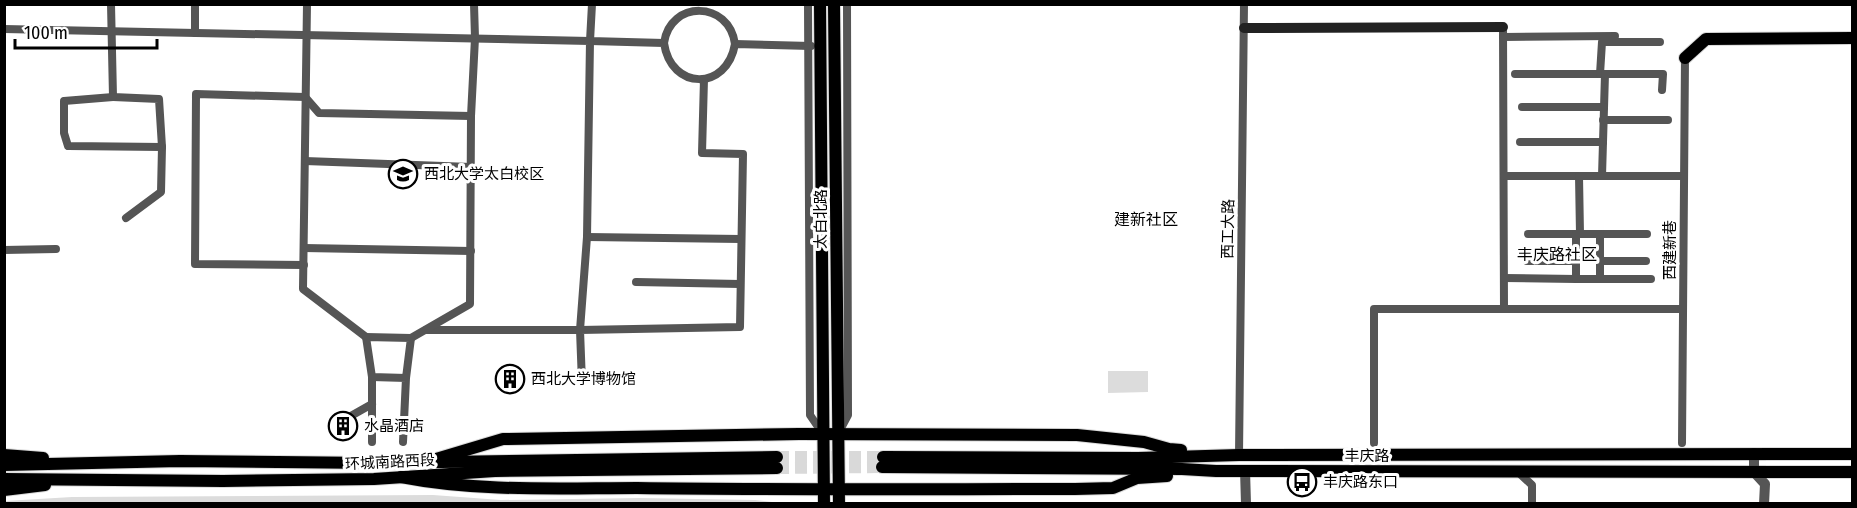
<svg xmlns="http://www.w3.org/2000/svg" width="1857" height="508" font-family="'Fira Sans Condensed','Noto Sans SC',sans-serif">
  <style>
    .green { fill: #dcdcdc }
    .lines { fill: none; stroke-linecap: round; stroke-linejoin: round }
    .primary-tunnel { stroke: #d9d9d9; stroke-width: 12; stroke-dasharray: 12 6; stroke-linecap: butt }
    .primary-casing { stroke: #dbdbdb; stroke-width: 14 }
    .minor { stroke: #555; stroke-width: 8 }
    .tertiary { stroke: #555; stroke-width: 10 }
    .secondary { stroke: #222; stroke-width: 10 }
    .primary { stroke: #000; stroke-width: 12 }
    .labels { text-anchor: middle; dominant-baseline: central; stroke-width: 6; stroke-linejoin: round; paint-order: stroke }
    .poi-label { font-size: 15px; fill: #000; stroke: #fff; text-anchor: start }
    .street-label { font-size: 15px; fill: #000; stroke: #fff }
    .neighbourhood-label { font-size: 16px; fill: #000; stroke: #fff }
  </style>
  <rect width="100%" height="100%" fill="#fff"/>
  <g class="green">
    <polygon points="1108,371 1148,371 1148,392 1108,393"/>
    <polygon points="433,495 501,500 639,498 755,500 780,503 4,503 5,501 72,497"/>
  </g>
  <g class="lines">
    <g class="primary-tunnel">
      <polyline points="777,457 883,457"/>
      <polyline points="777,468 882,467"/>
    </g>
    <g class="primary-casing">
      <g id="primary">
        <polyline points="820,4 824,504"/>
        <polyline points="834,4 839,504"/>
        <polyline points="1685,58 1706,39 1852,38"/>
        <polyline points="4,455 43,458"/>
        <polyline points="883,457 1138,458 1239,455 1852,454"/>
        <polyline points="426,462 503,439 799,434 1077,435 1144,442 1169,449 1181,450"/>
        <polyline points="4,465 180,461 373,463 777,457"/>
        <polyline points="882,467 1182,469 1216,471 1852,472"/>
        <path d="M 401,477 C 478,492 559,488 637,488 C 783,490 929,489 1075,489 L 1113,488 L 1137,478 L 1167,476"/>
        <polyline points="4,479 223,481 374,479 495,471 777,468"/>
        <polyline points="4,490 45,485"/>
      </g>
    </g>
    <g class="minor">
      <polyline points="111,4 113,97 159,99 162,147 161,192 126,218"/>
      <polyline points="307,4 303,289 366,337"/>
      <path d="M 592,4 L 590,41 L 664,43 C 671,91 727,91 735,44 L 811,46"/>
      <polyline points="808,4 810,415 823,434"/>
      <polyline points="1503,27 1504,309"/>
      <polyline points="4,29 590,41 587,237 580,330 426,330"/>
      <polyline points="195,33 195,4"/>
      <polyline points="1503,37 1615,36"/>
      <path d="M 664,43 C 670,0 729,0 735,44"/>
      <polyline points="1515,74 1605,74 1602,176"/>
      <polyline points="1600,74 1602,42 1660,42"/>
      <polyline points="1605,74 1663,74 1662,90"/>
      <polyline points="113,97 64,101 64,133 68,146 162,147"/>
      <polyline points="1522,107 1604,107"/>
      <polyline points="1603,120 1668,120"/>
      <polyline points="1520,142 1603,142"/>
      <polyline points="305,161 471,167"/>
      <polyline points="1504,176 1579,176 1580,234"/>
      <polyline points="1579,176 1684,176"/>
      <polyline points="1528,234 1576,234"/>
      <polyline points="1600,234 1647,234"/>
      <polyline points="587,237 741,239"/>
      <polyline points="304,248 471,251"/>
      <polyline points="4,250 56,249"/>
      <polyline points="1527,261 1576,261"/>
      <polyline points="1600,261 1646,261"/>
      <polyline points="304,265 195,264 196,94 305,97 319,113 471,116"/>
      <polyline points="1504,278 1576,279"/>
      <polyline points="1600,278 1600,234 1576,234 1576,279 1651,279"/>
      <polyline points="636,282 740,284"/>
      <polyline points="411,338 470,304 471,116 475,38 474,4"/>
      <polyline points="582,383 580,330 740,327 743,154 702,153 704,79"/>
      <polyline points="349,417 372,404"/>
      <polyline points="840,430 848,415 847,4"/>
      <polyline points="372,442 372,377"/>
      <polyline points="403,442 406,378 372,377 366,337 411,338 406,378"/>
      <polyline points="1374,443 1374,309 1683,309"/>
      <polyline points="1682,443 1685,58"/>
      <polyline points="1239,455 1244,4"/>
      <polyline points="1518,472 1532,485 1532,504"/>
    </g>
    <g class="tertiary">
      <polyline points="1754,453 1754,472 1765,484 1764,504"/>
      <polyline points="1245,470 1246,504"/>
    </g>
    <polyline class="secondary" points="1244,28 1503,27"/>
    <use href="#primary" class="primary"/>
  </g>
  <defs>
    <g id="university-ring" transform="scale(1.5)"><circle r="9.5" fill="#fff" stroke="#000" stroke-width="1.5"/><path d="M0-5L7-2L0 1L-7-2ZM-4 1L0 2.5L4 1V4Q0 6-4 4Z" fill="#000"/></g>
    <g id="building-ring" transform="scale(1.5)"><circle r="9.5" fill="#fff" stroke="#000" stroke-width="1.5"/><path d="M-4-6H4V6H1V3H-1V6H-4ZM-2.5-4.3h1.7v1.8h-1.7ZM.8-4.3h1.7v1.8H.8ZM-2.5-1h1.7V.8h-1.7ZM.8-1h1.7V.8H.8Z" fill="#000"/></g>
    <g id="bus-ring" transform="scale(1.5)"><circle r="9.5" fill="#fff" stroke="#000" stroke-width="1.5"/><path d="M-5-6H5V4H4V6H2V4H-2V6H-4V4H-5ZM-3.5-4V0h7V-4ZM-3.5 1.2v1.5H-2V1.2ZM2 1.2v1.5H3.5V1.2Z" fill="#000"/></g>
  </defs>
  <g fill-rule="evenodd">
    <use href="#university-ring" x="403" y="174"/>
    <use href="#building-ring" x="510" y="379"/>
    <use href="#building-ring" x="343" y="426"/>
    <use href="#bus-ring" x="1302" y="482"/>
  </g>
  <g class="labels">
    <g class="poi-label">
      <text x="424" y="174">西北大学太白校区</text>
      <text x="531" y="379">西北大学博物馆</text>
      <text x="364" y="426">水晶酒店</text>
      <text x="1323" y="482">丰庆路东口</text>
    </g>
    <g class="street-label">
      <text transform="translate(821 219) rotate(-90)">太白北路</text>
      <text transform="translate(1228 229) rotate(-89)">西工大路</text>
      <text transform="translate(1670 250) rotate(-90)">西建新巷</text>
      <text x="1367" y="456">丰庆路</text>
      <text transform="translate(390 462) rotate(-3)">环城南路西段</text>
    </g>
    <g class="neighbourhood-label">
      <text x="1146" y="219">建新社区</text>
      <text x="1557" y="254">丰庆路社区</text>
    </g>
  </g>
  <rect width="1857" height="508" fill="none" stroke="#000000" stroke-width="12"/>
  <path d="M15 39v9h142v-9" fill="none" stroke="#000000" stroke-width="3"/>
  <text x="24" y="39" font-size="18" fill="#000000" stroke="#ffffff" stroke-width="4.5" paint-order="stroke">100 m</text>
</svg>
